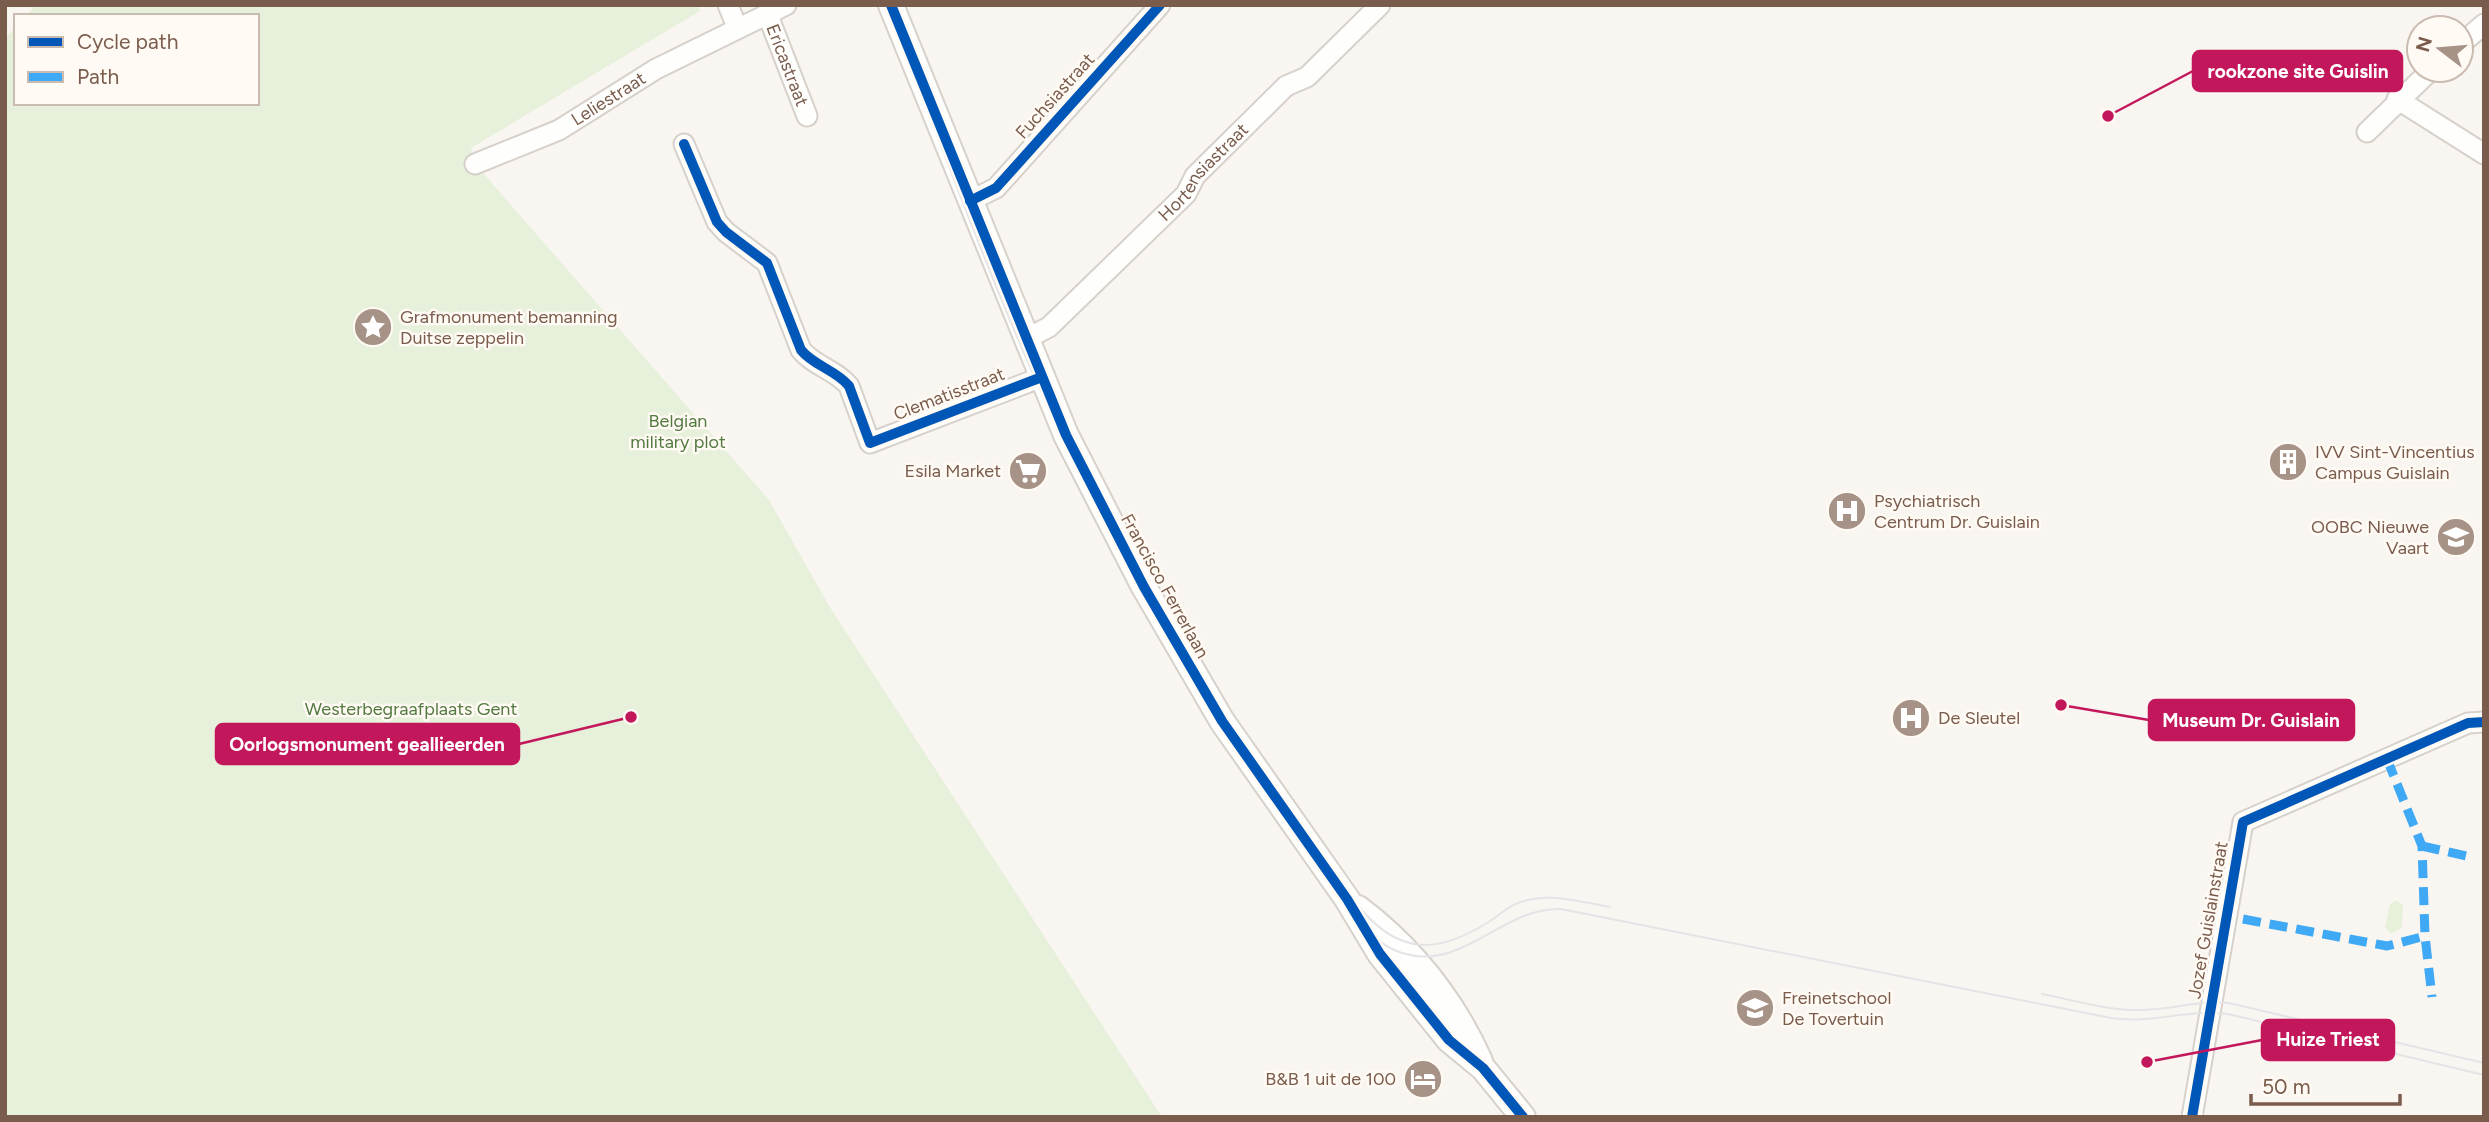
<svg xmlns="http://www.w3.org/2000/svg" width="2489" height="1122" font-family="Figtree,sans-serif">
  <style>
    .green { fill: #e7f0db }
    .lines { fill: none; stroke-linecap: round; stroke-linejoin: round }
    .minor-casing { stroke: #d7d1cb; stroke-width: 23 }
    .tertiary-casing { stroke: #d7d1cb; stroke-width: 28 }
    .minor { stroke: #fefefd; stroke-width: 19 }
    .tertiary { stroke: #fefefd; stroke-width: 24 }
    .tram { stroke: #e6e3e7; stroke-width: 2 }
    .quiet { stroke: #3fa9f5; stroke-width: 9; stroke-dasharray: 18 9; stroke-linecap: butt }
    .cycleway-casing { stroke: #fffaf3; stroke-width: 15 }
    .cycleway { stroke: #0057b8; stroke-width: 10 }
    .labels { text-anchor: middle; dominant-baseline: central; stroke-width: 5; stroke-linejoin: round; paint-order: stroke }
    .street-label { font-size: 18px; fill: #7a5c4d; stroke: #fffaf3 }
    .poi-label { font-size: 18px; fill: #7a5c4d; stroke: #fffaf3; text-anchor: start }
    .park-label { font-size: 18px; fill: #537a41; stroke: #fffaf3 }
    .leader { fill: none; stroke: #c2185b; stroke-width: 2.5 }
    .callout-dot { fill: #c2185b; stroke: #fffaf3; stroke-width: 2.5 }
    .callout { fill: #c2185b; stroke: #c2185b; stroke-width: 2.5 }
    .callout-label { font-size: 19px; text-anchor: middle; font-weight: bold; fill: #fff }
  </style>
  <rect width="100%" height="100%" fill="#f9f5f0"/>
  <g class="green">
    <polygon points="35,5 698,5 700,11 471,148 475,164 769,500 831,609 1162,1117 5,1117 5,38 16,27 16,103 257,103 257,16 26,16"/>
    <polygon points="2396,900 2403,905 2402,928 2391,934 2385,927 2390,904"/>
  </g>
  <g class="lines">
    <g class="minor-casing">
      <g id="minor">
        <polyline points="728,5 737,27"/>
        <path id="s1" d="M 767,13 L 807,116"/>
        <polyline points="2461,44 2484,24"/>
        <polyline points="2397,99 2484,154"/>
        <polyline points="2367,132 2431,70"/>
        <path d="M 684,144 L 717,222 L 726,232 L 767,263 L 801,350 C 814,366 836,370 849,386 L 870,443 L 1042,377"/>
        <path id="s2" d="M 475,164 L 559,130 L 656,69 L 786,5"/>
        <polyline points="970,201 996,188 1160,5"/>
        <path id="s3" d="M 1026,339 L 1049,327 L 1186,194 L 1195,176 L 1286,86 L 1307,77 L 1380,5"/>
        <polyline points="2192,1117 2243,822 2468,723 2484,722"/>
      </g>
    </g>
    <g class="tertiary-casing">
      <g id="tertiary">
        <polyline points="891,5 1066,435 1144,587 1222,721 1347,899 1380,954 1449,1040 1483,1068 1523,1117"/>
        <path d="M 1358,908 C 1411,948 1453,1001 1480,1061"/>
      </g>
    </g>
    <use href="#minor" class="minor"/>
    <use href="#tertiary" class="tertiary"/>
    <g class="tram">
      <path d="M 887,5 C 944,150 996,299 1063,439 C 1131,582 1211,720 1304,848 C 1328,882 1361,940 1402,953 C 1464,972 1502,907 1561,909 L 2111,1018 C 2151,1024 2188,1009 2228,1014 L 2484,1075"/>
      <polyline points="947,132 1081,455"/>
      <path d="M 1359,907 C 1399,955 1437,954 1487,923 C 1500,915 1510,904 1524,901 C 1553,893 1581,902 1610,907"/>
      <path d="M 2042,994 C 2074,1000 2108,1011 2140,1010 C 2170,1010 2198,1000 2229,1003 L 2484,1063"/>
    </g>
    <g class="quiet">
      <polyline points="2387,759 2422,846 2425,936 2432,997"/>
      <polyline points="2422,846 2466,856"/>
      <polyline points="2243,919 2387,946 2425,936"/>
    </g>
    <g class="cycleway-casing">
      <g id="cycleway">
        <polyline points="891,5 1066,435 1144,587 1222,721 1347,899 1380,954 1449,1040 1483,1068 1523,1117"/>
        <path d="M 684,144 L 717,222 L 726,232 L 767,263 L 801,350 C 814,366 836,370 849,386 L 870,443 L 1042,377"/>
        <polyline points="970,201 996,188 1160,5"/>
        <polyline points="2192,1117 2243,822 2468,723 2484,722"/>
      </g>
    </g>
    <use href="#cycleway" class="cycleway"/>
  </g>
  <defs>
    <g id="sight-disc" transform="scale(2.0125)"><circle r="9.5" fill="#a69286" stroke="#fffaf3"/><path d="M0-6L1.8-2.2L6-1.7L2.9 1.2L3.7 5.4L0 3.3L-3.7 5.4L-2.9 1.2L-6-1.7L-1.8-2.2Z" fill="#fff"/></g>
    <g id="building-disc" transform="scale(2.0125)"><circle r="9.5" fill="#a69286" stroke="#fffaf3"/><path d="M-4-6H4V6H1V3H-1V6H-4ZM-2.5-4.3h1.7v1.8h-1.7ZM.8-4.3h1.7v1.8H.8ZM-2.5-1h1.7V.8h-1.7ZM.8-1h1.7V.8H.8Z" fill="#fff"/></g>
    <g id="supermarket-disc" transform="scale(2.0125)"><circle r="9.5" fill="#a69286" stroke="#fffaf3"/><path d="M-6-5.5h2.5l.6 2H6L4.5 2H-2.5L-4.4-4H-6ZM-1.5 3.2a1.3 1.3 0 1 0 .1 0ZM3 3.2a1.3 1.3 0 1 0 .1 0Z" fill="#fff"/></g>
    <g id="hospital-disc" transform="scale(2.0125)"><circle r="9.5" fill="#a69286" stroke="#fffaf3"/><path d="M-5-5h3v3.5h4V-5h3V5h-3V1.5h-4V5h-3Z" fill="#fff"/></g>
    <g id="school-disc" transform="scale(2.0125)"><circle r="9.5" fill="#a69286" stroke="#fffaf3"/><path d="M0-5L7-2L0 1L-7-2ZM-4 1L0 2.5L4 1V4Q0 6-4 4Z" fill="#fff"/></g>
    <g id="hotel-disc" transform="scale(2.0125)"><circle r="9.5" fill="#a69286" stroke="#fffaf3"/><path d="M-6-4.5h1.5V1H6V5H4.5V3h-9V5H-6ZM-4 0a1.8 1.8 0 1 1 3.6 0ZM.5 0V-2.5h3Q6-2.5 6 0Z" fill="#fff"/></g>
  </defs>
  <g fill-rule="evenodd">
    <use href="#sight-disc" x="373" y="327"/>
    <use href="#building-disc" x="2288" y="462"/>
    <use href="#supermarket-disc" x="1028" y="471"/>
    <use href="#hospital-disc" x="1847" y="511"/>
    <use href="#school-disc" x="2456" y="537"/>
    <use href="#hospital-disc" x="1911" y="718"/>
    <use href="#school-disc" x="1755" y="1008"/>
    <use href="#hotel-disc" x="1423" y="1079"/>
  </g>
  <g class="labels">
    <g class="street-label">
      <text stroke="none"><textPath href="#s1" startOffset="56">Ericastraat</textPath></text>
      <text transform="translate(1055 96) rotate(-48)">Fuchsiastraat</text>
      <text stroke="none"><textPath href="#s2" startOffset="149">Leliestraat</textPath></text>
      <text stroke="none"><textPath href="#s3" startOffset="245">Hortensiastraat</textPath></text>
      <text transform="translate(949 394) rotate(-21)">Clematisstraat</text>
      <text transform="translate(1165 586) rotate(61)">Francisco Ferrerlaan</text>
      <text transform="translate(2208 920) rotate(-80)">Jozef Guislainstraat</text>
    </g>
    <g class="poi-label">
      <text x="400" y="317">Grafmonument bemanning<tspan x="400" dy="21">Duitse zeppelin</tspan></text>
      <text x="2315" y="452">IVV Sint-Vincentius<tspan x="2315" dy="21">Campus Guislain</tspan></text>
      <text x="1001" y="471" text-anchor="end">Esila Market</text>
      <text x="1874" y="501">Psychiatrisch<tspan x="1874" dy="21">Centrum Dr. Guislain</tspan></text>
      <text x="2429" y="527" text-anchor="end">OOBC Nieuwe<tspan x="2429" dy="21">Vaart</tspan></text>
      <text x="1938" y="718">De Sleutel</text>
      <text x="1782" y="998">Freinetschool<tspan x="1782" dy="21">De Tovertuin</tspan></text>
      <text x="1396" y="1079" text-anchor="end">B&amp;B 1 uit de 100</text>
    </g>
    <g class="park-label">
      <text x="678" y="421">Belgian<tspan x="678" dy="21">military plot</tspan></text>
      <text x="411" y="709">Westerbegraafplaats Gent</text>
    </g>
  </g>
  <path class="leader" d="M2108 116L2193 71M2061 705L2149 720M631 717L519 744M2147 1062L2262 1040"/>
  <g class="callout-dot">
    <circle cx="2108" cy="116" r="7"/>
    <circle cx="2061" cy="705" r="7"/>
    <circle cx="631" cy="717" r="7"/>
    <circle cx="2147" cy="1062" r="7"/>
  </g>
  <g class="callout">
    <rect x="2193" y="51" width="209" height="40" rx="7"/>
    <rect x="2149" y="700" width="205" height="40" rx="7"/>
    <rect x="216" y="724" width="303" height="40" rx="7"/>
    <rect x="2262" y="1020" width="132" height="40" rx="7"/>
  </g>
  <g class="callout-label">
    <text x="2298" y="78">rookzone site Guislin</text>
    <text x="2251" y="727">Museum Dr. Guislain</text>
    <text x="367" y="751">Oorlogsmonument geallieerden</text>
    <text x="2328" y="1046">Huize Triest</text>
  </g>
  <rect width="2489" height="1122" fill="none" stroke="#7a5c4d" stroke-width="14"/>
  <rect x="14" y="14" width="245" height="91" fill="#fffaf3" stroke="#cabbb1" stroke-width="2"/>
  <rect x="28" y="37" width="35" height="10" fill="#0057b8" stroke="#cabbb1" stroke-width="2"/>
  <text x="77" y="49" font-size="21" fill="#7a5c4d">Cycle path</text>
  <rect x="28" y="72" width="35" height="10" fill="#3fa9f5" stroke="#cabbb1" stroke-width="2"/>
  <text x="77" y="84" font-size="21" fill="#7a5c4d">Path</text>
  <g transform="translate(2440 49) rotate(286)"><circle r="33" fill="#fffaf3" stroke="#cabbb1" stroke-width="2"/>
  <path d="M0-5L12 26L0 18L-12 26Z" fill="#a69286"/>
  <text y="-10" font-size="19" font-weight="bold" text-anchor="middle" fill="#7a5c4d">N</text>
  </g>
  <path d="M2251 1094v10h149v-10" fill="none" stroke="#7a5c4d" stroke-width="3.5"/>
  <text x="2262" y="1094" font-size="21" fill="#7a5c4d" stroke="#fffaf3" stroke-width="5" paint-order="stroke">50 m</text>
</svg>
